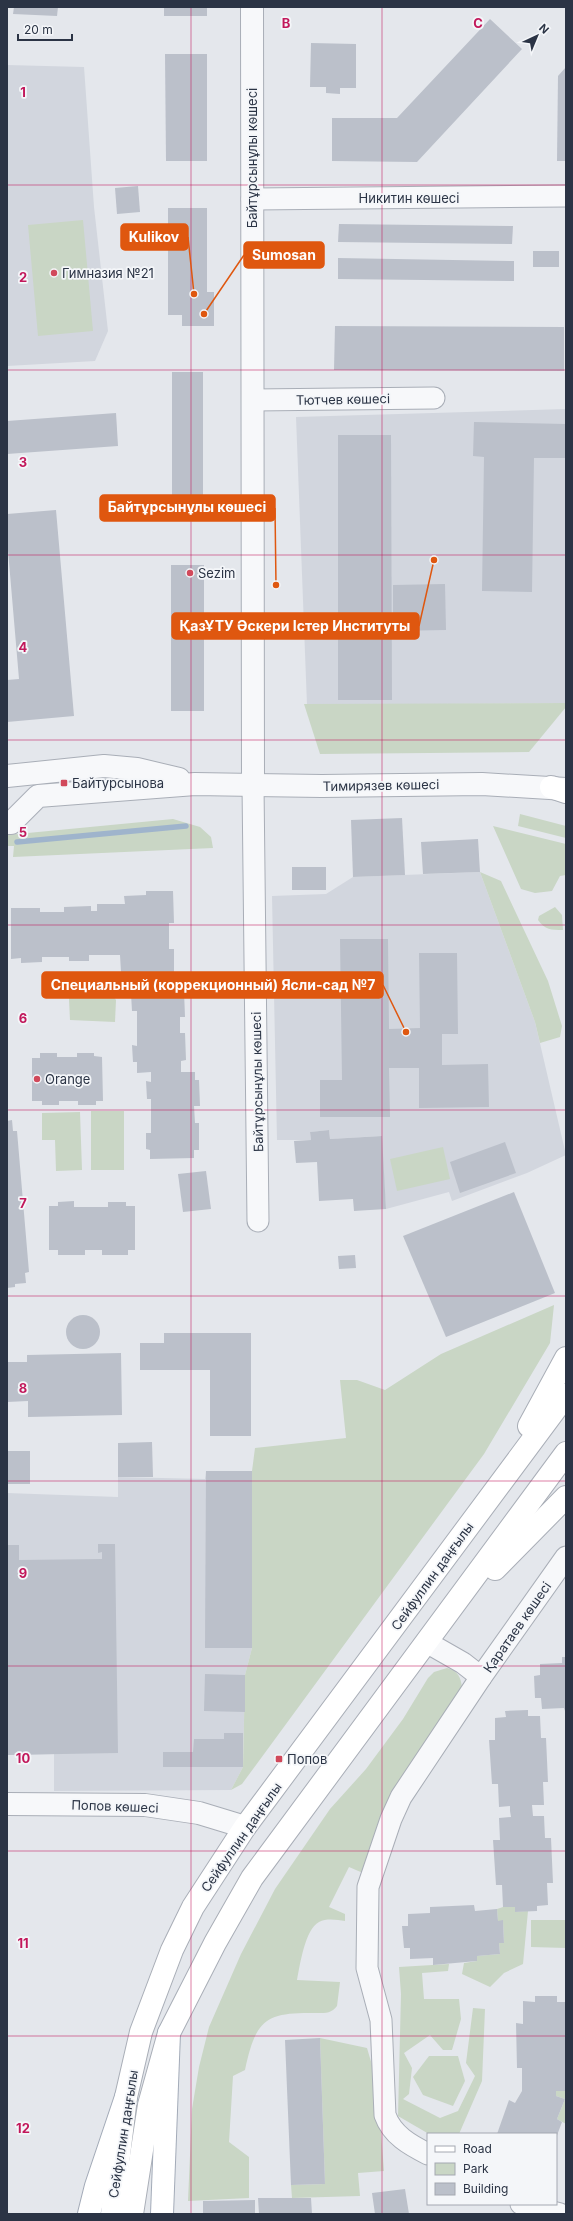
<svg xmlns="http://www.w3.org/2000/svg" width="573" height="2221" font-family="Inter,sans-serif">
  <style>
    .built { fill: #d2d6de }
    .green { fill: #c9d6c5 }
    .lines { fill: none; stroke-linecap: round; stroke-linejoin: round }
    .stream { stroke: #9fb4cc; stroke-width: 5.5 }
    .building { fill: #bbc0ca }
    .minor-casing { stroke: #a9aeb7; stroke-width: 23 }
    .tertiary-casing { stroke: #a9aeb7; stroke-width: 24 }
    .secondary-casing { stroke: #a9aeb7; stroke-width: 24 }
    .primary-casing { stroke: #a3abb8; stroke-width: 24 }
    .minor { stroke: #f7f8fa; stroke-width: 21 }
    .tertiary { stroke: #f7f8fa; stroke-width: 22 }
    .secondary { stroke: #fff; stroke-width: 22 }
    .primary { stroke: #fff; stroke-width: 22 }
    .grid { fill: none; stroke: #c2185b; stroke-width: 1; stroke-opacity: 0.55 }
    .poi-dot { fill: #d1495b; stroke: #f4f6f9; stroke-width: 1.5 }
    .labels { text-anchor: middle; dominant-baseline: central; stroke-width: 3.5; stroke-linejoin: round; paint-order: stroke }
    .street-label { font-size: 13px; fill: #2b3445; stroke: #f4f6f9 }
    .poi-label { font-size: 13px; fill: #2b3445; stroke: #f4f6f9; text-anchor: start }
    .grid-label { font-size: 13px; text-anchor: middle; font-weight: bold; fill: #c2185b; stroke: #f4f6f9; stroke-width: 3.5; stroke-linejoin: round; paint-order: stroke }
    .leader { fill: none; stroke: #df570f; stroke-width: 1.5 }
    .callout-dot { fill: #df570f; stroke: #f4f6f9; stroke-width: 1.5 }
    .callout { fill: #df570f; stroke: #df570f; stroke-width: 1.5 }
    .callout-label { font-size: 14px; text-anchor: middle; font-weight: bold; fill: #fff }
  </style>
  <rect width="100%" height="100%" fill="#e4e7ec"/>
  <g class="built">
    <polygon points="7,65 84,67 94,207 108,331 95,361 7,366"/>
    <polygon points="566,409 566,703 307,705 296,417"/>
    <polygon points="480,872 535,1022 566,1155 527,1173 452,1201 449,1192 386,1209 381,1136 330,1139 329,1130 310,1132 311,1140 277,1140 272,896 326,894 353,877"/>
    <polygon points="206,1471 252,1471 252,1648 245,1675 243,1767 231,1790 54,1791 54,1754 7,1755 7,1493 118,1497 118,1477 205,1479"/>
  </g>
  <g class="green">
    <polygon points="83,220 93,331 38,336 28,225"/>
    <polygon points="566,703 566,707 529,752 320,754 304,704"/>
    <polygon points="520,814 566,826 566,838 518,826"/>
    <polygon points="173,819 200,827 211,837 213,848 13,857 14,846 7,846 7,835"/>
    <polygon points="493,826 566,844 566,875 560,876 552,891 535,893 521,889"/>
    <polygon points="480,872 501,881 548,981 562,1026 560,1037 540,1043 535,1022"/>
    <path d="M 555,907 L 562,915 L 563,930 C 551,930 545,930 538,920 L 539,916 Z"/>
    <polygon points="68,978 101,980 116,1000 115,1022 70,1020"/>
    <rect x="91" y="1111" width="33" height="59"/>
    <polygon points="80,1112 82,1170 56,1171 55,1140 42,1140 42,1113"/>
    <polygon points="443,1147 450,1179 397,1191 390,1159"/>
    <polygon points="554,1305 550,1343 484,1454 242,1784 231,1790 243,1767 245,1675 252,1648 252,1471 255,1448 346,1438 340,1380 357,1380 385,1390 441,1354"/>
    <path d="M 447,1668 C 458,1671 461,1677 462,1688 L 382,1815 L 370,1847 L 363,1873 L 349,1867 L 329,1907 L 345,1914 L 345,1921 C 337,1920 327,1918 319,1922 C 305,1929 300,1965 297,1980 L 340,1982 L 337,2006 C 332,2013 326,2013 318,2013 C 266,2012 256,2018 245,2070 L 233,2076 L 229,2142 L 249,2157 L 249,2198 L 188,2201 L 192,2109 L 199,2067 L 209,2027 L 241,1954 L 275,1889 L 330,1809 L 366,1769 L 403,1719 L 428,1678 L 434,1672 Z"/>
    <polygon points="503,1907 515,1907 515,1912 528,1911 523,1964 504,1973 490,1987 462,1974 464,1963 477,1961 477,1956 500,1954 499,1943 504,1942 503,1921 498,1921 497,1909"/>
    <polygon points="531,1920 566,1920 566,1948 531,1947"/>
    <polygon points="449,1964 448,1971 422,1973 424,1999 459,1999 461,2019 452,2050 443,2050 430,2035 404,2053 412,2068 409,2094 403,2099 440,2118 458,2111 475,2076 466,2063 473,2008 485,2009 482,2081 459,2134 429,2134 398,2116 401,1994 399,1967"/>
    <polygon points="320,2038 367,2048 377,2082 384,2171 358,2173 360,2196 292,2198 291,2185 325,2184"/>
    <polygon points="429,2056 458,2056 465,2081 453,2106 423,2095 413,2077"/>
    <polygon points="556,2091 566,2091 566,2124 557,2119 565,2099 556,2096"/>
  </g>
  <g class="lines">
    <polyline class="stream" points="17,842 186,826"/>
  </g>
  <g class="building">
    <polygon points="14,7 58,7 57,16 13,14"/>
    <rect x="164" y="7" width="43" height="9"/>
    <polygon points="490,19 522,49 417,162 332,161 332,118 397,118"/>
    <polygon points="311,43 356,44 356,88 340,88 340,94 326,93 326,87 310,87"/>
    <polygon points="165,54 207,54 207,161 166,161"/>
    <polygon points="566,67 566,161 557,161 558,76"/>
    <polygon points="138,186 140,212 117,214 115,188"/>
    <polygon points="168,208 207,208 207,292 214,292 214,326 182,326 182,315 168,315"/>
    <polygon points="339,224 513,226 512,244 338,242"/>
    <rect x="533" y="251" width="26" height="16"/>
    <polygon points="338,258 514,261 514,281 338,279"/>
    <polygon points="335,326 564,327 564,371 334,370"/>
    <rect x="172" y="372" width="31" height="147"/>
    <polygon points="116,413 118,446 7,454 7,421"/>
    <polygon points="474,422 566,424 566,458 534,458 532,592 482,591 484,457 473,456"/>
    <polygon points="338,435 391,435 392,700 338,700"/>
    <polygon points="56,510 74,716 7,722 7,680 19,679 7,539 7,514"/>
    <rect x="171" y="565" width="33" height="146"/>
    <polygon points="445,584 446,630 393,631 393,585"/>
    <polygon points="402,818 405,875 353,877 351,820"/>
    <polygon points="478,839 480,872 423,874 421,842"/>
    <rect x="292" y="867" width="34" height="23"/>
    <polygon points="146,891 173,891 174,923 169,923 169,949 174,949 174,972 170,972 170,982 179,982 180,991 184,991 185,1017 180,1017 180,1033 185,1033 186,1060 181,1061 181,1072 195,1072 195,1080 199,1080 200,1106 194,1106 195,1123 199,1123 199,1150 194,1150 194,1158 150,1159 150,1150 146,1149 146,1133 151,1133 151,1099 147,1099 146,1081 151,1082 151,1072 137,1073 137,1062 133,1062 132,1045 137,1046 137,1011 132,1011 131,994 136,994 136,982 127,983 126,972 121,972 120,955 89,955 89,961 69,961 69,957 42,957 42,962 21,963 21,958 11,959 11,908 40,908 40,912 64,912 64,907 91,906 91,911 97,911 97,904 125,904 124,896 146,895"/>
    <polygon points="340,939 388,939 389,1029 420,1028 419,953 457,953 458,1034 442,1034 442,1065 488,1064 489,1107 419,1108 419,1068 389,1068 390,1117 320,1117 320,1080 342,1080"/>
    <polygon points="40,1053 57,1053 57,1057 77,1057 77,1053 94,1053 94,1056 102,1057 103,1101 96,1101 96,1105 78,1105 78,1101 59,1101 59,1105 42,1105 42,1101 32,1101 32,1058 40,1058"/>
    <polygon points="12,1120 13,1131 17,1131 29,1272 25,1273 26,1283 15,1284 15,1287 7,1288 7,1121"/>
    <polygon points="329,1130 330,1139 382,1136 386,1209 354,1211 353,1199 319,1201 317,1162 296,1163 294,1141 311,1140 310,1132"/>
    <polygon points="505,1142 516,1173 460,1193 450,1162"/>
    <polygon points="206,1171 211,1209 183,1212 178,1174"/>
    <polygon points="514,1192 555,1293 446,1337 403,1236"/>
    <polygon points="74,1201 74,1207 108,1207 108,1202 126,1202 126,1206 135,1206 135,1250 128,1250 128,1255 102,1255 102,1250 85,1250 85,1255 58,1255 58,1250 49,1250 49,1206 58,1206 58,1202"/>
    <polygon points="355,1255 356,1268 339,1269 338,1256"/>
    <circle cx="83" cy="1332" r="17"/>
    <polygon points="164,1333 251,1333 251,1436 210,1436 210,1370 140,1370 140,1343 164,1343"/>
    <polygon points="121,1353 122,1415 28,1417 28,1401 7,1402 7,1362 27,1362 27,1355"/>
    <polygon points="152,1442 153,1477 118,1477 118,1443"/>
    <rect x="7" y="1451" width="23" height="33"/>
    <polygon points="206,1471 252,1471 252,1648 205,1648"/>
    <polygon points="98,1544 115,1544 118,1753 7,1755 7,1545 19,1545 19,1560 102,1559 102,1552 98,1553"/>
    <polygon points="562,1657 566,1657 566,1714 564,1708 542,1709 541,1698 535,1698 534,1676 540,1675 540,1664 562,1663"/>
    <polygon points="205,1674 245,1675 245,1712 204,1711"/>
    <polygon points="528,1710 528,1716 540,1716 541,1738 546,1738 548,1782 543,1782 544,1805 532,1805 533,1816 544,1816 545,1838 551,1838 553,1883 547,1883 548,1905 537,1906 537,1911 515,1912 515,1907 503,1907 502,1885 496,1885 493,1840 500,1840 499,1818 511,1817 510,1811 510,1806 499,1807 498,1784 492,1784 489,1740 495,1740 495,1718 506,1717 505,1711"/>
    <polygon points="224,1733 243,1733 243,1767 163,1767 163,1752 193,1752 194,1739 224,1739"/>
    <polygon points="474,1905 475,1911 497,1909 498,1921 503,1920 504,1943 499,1943 500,1954 477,1956 477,1961 433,1965 433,1958 410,1959 410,1948 404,1948 402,1926 408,1926 408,1914 430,1913 430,1907"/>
    <polygon points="535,1996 557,1996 557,2002 566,2002 566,2091 556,2091 556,2096 565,2099 557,2119 562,2122 556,2138 556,2134 497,2134 509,2100 515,2103 522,2091 522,2068 517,2068 516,2023 523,2024 523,2001 535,2002"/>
    <polygon points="320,2038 325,2184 291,2185 285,2040"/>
    <polygon points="405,2189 409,2214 375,2214 372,2193"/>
    <polygon points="258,2198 311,2198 312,2214 259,2214"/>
    <polygon points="255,2200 255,2214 203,2214 203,2201"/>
  </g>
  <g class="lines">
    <g class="minor-casing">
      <g id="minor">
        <polyline points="252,199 566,196"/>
        <polyline points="253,400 434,398"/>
        <polyline points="253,785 258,1221"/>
        <polyline points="428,1643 463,1663 481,1677 566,1557"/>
        <path d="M 428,2154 C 410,2145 392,2135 385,2115 L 381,2020 L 367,1968 L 368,1887 L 391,1819 L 401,1797 L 481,1677"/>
        <polyline points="521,2204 560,2214"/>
      </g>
    </g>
    <g class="tertiary-casing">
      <g id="tertiary">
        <polyline points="252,7 253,785"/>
        <polyline points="7,776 104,766 137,769 179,779"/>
        <polyline points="7,823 11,823 38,796 195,784 322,786 482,784 566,789"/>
        <polyline points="7,1804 145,1805 199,1813 245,1827"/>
      </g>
    </g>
    <g class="secondary-casing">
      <g id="secondary">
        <polyline points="551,787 566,792"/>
        <polyline points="529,1426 566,1358"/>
        <polyline points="495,1569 566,1497"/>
        <polyline points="112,2214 126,2097 141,2032 172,1950 193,1907 245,1827 566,1395"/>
        <polyline points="132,2214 149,2105 169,2033 215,1943 252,1878 566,1453"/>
      </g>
    </g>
    <g class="primary-casing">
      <g id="primary">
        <polyline points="89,2214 96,2186 126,2097"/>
        <polyline points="162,2214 169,2033"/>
      </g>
    </g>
    <use href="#minor" class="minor"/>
    <use href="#tertiary" class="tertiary"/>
    <use href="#secondary" class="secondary"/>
    <use href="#primary" class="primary"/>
  </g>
  <path class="grid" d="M 191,7 L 191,2214M 382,7 L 382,2214M 7,185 L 566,185M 7,370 L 566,370M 7,555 L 566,555M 7,740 L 566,740M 7,925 L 566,925M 7,1110 L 566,1110M 7,1296 L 566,1296M 7,1481 L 566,1481M 7,1666 L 566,1666M 7,1851 L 566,1851M 7,2036 L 566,2036"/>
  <g class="poi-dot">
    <circle cx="54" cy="273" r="4"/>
    <circle cx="190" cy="573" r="4"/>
    <rect x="60" y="779" width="8" height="8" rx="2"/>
    <circle cx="37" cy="1079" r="4"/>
    <rect x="275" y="1755" width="8" height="8" rx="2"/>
  </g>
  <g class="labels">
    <g class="street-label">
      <text transform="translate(252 158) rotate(-90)">Байтұрсынұлы көшесі</text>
      <text x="409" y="198">Никитин көшесі</text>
      <text transform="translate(343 399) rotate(-1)">Тютчев көшесі</text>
      <text transform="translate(381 785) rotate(-1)">Тимирязев көшесі</text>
      <text transform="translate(257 1082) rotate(-91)">Байтұрсынұлы көшесі</text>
      <text transform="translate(432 1576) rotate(-54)">Сейфуллин даңғылы</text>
      <text transform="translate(517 1627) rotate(-55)">Қаратаев көшесі</text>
      <text transform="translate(115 1806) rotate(2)">Попов көшесі</text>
      <text transform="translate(241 1837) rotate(-55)">Сейфуллин даңғылы</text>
      <text transform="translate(123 2134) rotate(-81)">Сейфуллин даңғылы</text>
    </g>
    <g class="poi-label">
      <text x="62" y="273">Гимназия №21</text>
      <text x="198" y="573">Sezim</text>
      <text x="72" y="783">Байтурсынова</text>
      <text x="45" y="1079">Orange</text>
      <text x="287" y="1759">Попов</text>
    </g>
  </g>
  <g class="grid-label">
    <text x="286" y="28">B</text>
    <text x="478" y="28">C</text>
    <text x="23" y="97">1</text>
    <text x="23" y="282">2</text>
    <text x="23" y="467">3</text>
    <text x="23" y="652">4</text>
    <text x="23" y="837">5</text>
    <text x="23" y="1023">6</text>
    <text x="23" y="1208">7</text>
    <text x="23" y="1393">8</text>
    <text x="23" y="1578">9</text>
    <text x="23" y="1763">10</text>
    <text x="23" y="1948">11</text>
    <text x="23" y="2133">12</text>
  </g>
  <path class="leader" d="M194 294L188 237M204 314L244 255M276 585L275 508M434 560L419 626M406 1032L383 985"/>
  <g class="callout-dot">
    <circle cx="194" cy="294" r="4"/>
    <circle cx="204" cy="314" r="4"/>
    <circle cx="276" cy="585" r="4"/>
    <circle cx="434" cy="560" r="4"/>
    <circle cx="406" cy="1032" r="4"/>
  </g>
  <g class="callout">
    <rect x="121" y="224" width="67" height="26" rx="4"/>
    <rect x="244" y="242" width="80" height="26" rx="4"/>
    <rect x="100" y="495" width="175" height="26" rx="4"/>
    <rect x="172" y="613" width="247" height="26" rx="4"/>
    <rect x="42" y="972" width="341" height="26" rx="4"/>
  </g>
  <g class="callout-label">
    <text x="154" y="242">Kulikov</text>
    <text x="284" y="260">Sumosan</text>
    <text x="187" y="512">Байтұрсынұлы көшесі</text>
    <text x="295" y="631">ҚазҰТУ Әскери Істер Институты</text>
    <text x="213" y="990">Специальный (коррекционный) Ясли-сад №7</text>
  </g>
  <rect width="573" height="2221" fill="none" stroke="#2b3445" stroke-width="16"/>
  <rect x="427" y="2133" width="130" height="72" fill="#f4f6f9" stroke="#a4a8b1"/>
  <rect x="435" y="2146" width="20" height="6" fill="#ffffff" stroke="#a4a8b1"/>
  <text x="463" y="2153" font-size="12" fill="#2b3445">Road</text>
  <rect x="435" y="2163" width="20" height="12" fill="#c9d6c5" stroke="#a4a8b1"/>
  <text x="463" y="2173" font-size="12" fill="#2b3445">Park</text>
  <rect x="435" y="2183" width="20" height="12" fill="#bbc0ca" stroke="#a4a8b1"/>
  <text x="463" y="2193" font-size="12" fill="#2b3445">Building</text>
  <g transform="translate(537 36) rotate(44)" stroke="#f4f6f9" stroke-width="3" paint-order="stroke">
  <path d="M0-3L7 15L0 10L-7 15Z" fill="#2b3445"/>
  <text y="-6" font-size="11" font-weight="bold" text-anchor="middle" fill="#2b3445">N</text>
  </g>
  <path d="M18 34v6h54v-6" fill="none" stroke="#2b3445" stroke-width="2"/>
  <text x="24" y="34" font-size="12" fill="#2b3445" stroke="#f4f6f9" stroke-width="3" paint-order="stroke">20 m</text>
</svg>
